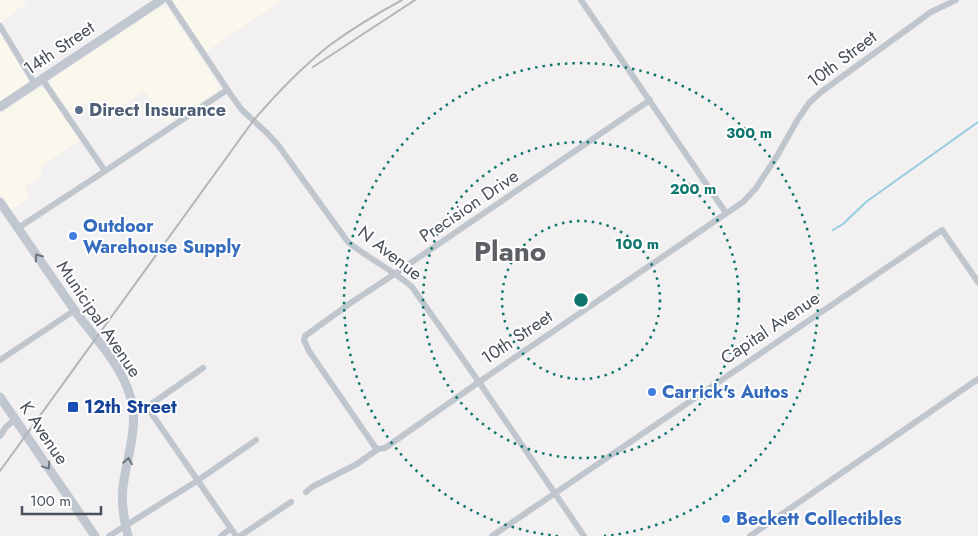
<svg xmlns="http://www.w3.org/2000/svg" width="978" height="536" font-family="Jost,sans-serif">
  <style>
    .commercial { fill: #faf7ec }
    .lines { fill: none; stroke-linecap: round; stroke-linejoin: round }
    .stream { stroke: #96cce2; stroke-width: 2 }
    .minor { stroke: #c0c6cd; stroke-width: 6 }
    .secondary { stroke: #c0c7d1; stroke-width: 9 }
    .rail { stroke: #b3b5b9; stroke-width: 2 }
    .oneway { stroke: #6d747e }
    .ring { fill: none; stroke: #0f766e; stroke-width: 2.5; stroke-dasharray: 2.5 5 }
    .service-dot { fill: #5c6f8a; stroke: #fff; stroke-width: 2 }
    .shop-dot { fill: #3f7fe0; stroke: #fff; stroke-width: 2 }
    .transit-dot { fill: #1a4fb4; stroke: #fff; stroke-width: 2 }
    .labels { text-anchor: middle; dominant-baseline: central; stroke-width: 4; stroke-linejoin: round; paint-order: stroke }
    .street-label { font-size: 18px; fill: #4a515b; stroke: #fff }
    .service-label { font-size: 18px; font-weight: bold; fill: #4e5e75; stroke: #fff; text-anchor: start }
    .shop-label { font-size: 18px; font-weight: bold; fill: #366cbe; stroke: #fff; text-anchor: start }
    .transit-label { font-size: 18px; font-weight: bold; fill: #164399; stroke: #fff; text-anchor: start }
    .town-label { font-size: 28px; font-weight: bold; fill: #5d6064; stroke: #fff }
    .centre { fill: #0f766e; stroke: #fff; stroke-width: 2.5 }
    .ring-label { font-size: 15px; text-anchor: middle; font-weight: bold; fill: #0f766e; stroke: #fff; stroke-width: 4; stroke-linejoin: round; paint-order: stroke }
  </style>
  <rect width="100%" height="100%" fill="#f2f0f0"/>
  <g class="commercial">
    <polygon points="0,0 25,0 27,3 0,23"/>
    <polygon points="172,0 283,0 204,53 169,2"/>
    <polygon points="160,7 170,11 219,86 217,92 166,123 144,91 105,117 93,99 71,114 50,86 51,79"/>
    <polygon points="0,33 28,79 26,85 0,101"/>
    <polygon points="39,88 46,89 80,141 44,164 40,177 24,187 30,197 10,211 0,196 0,114"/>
  </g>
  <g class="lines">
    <polyline class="stream" points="833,230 843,224 866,202 978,122"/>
    <g class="minor">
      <path d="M 168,0 L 231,95 L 242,110 L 268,134 L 278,145 L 348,242 C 369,259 393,270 412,287 L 479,382 L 584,536"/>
      <polyline points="581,0 726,213"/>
      <polyline points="0,26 35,84"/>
      <polyline points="42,79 105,171"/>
      <polyline points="18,228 105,171 227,90"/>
      <polyline points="0,360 75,310"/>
      <polyline points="147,407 203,368"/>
      <polyline points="133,410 147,407 236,536"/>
      <polyline points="0,436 6,427 15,419"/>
      <polyline points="378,449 375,447 309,351 304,340 305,336 352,302 396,273 650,100"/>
      <polyline points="306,492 312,487 357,464 378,449 385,448 479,382 743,202 756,188 777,156 798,119 809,103 821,92 931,12 956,0"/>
      <polyline points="109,536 197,481 256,440"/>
      <polyline points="221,536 230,529"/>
      <polyline points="240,536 291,502"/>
      <polyline points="492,536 942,230 978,282"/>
      <polyline points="750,536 978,379"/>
    </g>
    <g class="secondary">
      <polyline points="0,107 161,0"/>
      <path d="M 0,202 C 25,238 50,275 75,311 C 97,341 127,370 133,408 C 136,435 126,461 123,487 C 121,503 124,520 128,536"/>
      <polyline points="0,397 95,536"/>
    </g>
    <g class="rail">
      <polyline points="313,67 415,0"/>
      <path d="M 0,471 L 253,121 C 277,93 302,67 330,45 C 353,28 378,13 402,0"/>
    </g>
  </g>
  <defs><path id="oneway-chevron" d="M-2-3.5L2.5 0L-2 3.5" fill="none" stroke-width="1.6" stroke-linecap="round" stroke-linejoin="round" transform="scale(1.25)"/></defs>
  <g class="oneway">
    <use href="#oneway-chevron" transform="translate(38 257) rotate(-125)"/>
    <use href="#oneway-chevron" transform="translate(128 461) rotate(-80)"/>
    <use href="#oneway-chevron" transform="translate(47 466) rotate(56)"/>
  </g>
  <g class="ring">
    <circle cx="581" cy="300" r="79"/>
    <circle cx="581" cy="300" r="158"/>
    <path d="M558 536A237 237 0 1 1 604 536"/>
  </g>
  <circle class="service-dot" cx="79" cy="110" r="5"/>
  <g class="shop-dot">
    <circle cx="73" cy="236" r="5"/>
    <circle cx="652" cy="392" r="5"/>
    <circle cx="726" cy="519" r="5"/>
  </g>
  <rect class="transit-dot" x="67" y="401" width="12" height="12" rx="2.5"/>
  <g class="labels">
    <g class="street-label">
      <text transform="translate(59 48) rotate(-34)">14th Street</text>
      <text transform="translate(842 59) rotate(-37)">10th Street</text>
      <text transform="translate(469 206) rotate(-34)">Precision Drive</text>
      <text transform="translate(390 253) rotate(38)">N Avenue</text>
      <text transform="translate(99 319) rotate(56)">Municipal Avenue</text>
      <text transform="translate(770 328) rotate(-34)">Capital Avenue</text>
      <text transform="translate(517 337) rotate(-34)">10th Street</text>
      <text transform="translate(44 433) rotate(56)">K Avenue</text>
    </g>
    <g class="service-label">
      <text x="89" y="110">Direct Insurance</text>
    </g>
    <g class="shop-label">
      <text x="83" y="226">Outdoor<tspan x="83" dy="21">Warehouse Supply</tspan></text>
      <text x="662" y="392">Carrick's Autos</text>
      <text x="736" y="519">Beckett Collectibles</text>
    </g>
    <g class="transit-label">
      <text x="84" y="407">12th Street</text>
    </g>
    <g class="town-label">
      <text x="510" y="251">Plano</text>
    </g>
  </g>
  <circle cx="581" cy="300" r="8" class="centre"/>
  <g class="ring-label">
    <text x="749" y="138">300 m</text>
    <text x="693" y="194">200 m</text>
    <text x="637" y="249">100 m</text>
  </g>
  <path d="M22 506v8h79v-8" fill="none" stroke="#4a515b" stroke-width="2.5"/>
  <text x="30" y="506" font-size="15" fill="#4a515b" stroke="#ffffff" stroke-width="4" paint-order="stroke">100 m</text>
</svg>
